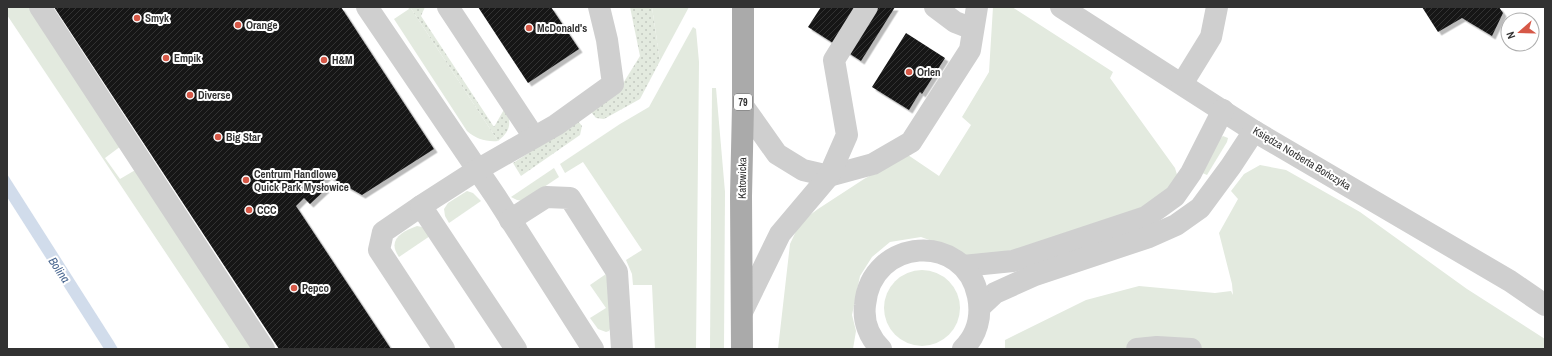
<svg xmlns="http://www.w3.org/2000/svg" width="1552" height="356" font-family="'Archivo Narrow',sans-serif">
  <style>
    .grass { fill: #e3eadf }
    .park { fill: url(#park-dots) }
    .water { fill: #d1dceb }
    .building { fill: url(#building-hatch); filter: url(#shadow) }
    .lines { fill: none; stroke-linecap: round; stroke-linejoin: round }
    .minor { stroke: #cfcfcf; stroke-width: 22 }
    .major { stroke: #aaa; stroke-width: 22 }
    .poi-dot { fill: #d65847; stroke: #fff; stroke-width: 1.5 }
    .labels { text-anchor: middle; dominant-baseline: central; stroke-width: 4; stroke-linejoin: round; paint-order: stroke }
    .shield { fill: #fff; stroke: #707070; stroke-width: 1 }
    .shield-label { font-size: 10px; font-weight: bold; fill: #323232 }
    .poi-label { font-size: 11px; font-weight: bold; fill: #323232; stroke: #fff; text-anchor: start }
    .street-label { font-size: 11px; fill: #323232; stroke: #fff }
    .water-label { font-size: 12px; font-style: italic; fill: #46648e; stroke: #fff }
  </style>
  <defs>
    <pattern id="park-dots" width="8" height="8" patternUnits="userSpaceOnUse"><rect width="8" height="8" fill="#e3eadf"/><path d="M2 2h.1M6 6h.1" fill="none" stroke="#c3c9c0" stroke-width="1.8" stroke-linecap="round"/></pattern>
    <pattern id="building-hatch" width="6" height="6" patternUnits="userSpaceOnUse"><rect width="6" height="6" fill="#191919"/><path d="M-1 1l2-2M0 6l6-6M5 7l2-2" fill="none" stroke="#323232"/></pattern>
    <filter id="shadow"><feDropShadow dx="3.5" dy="3.5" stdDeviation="0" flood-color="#0004"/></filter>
  </defs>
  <rect width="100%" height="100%" fill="#fff"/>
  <g class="grass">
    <polygon points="7,7 30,7 121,146 105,158 120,179 137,169 255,349 230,349 7,15"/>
    <path d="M 408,7 L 410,7 L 498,141 C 486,142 476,139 467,131 L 394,19 L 409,9 Z"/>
    <polygon points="652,7 689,7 660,61"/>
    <polygon points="993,7 1012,7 1113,72 1110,78 1175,168 1178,178 1167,192 1141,212 1043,245 971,257 946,246 921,237 890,242 872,257 860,276 852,315 856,331 853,349 778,349 790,244 797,229 806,218 818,209 864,179 908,155 939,176 971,125 962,117 989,72"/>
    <polygon points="693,27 696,29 699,62 696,349 655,349 652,285 633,285 632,274 626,260 642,250 583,162 565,173 560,164 620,124 649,107"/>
    <polygon points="712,88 716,88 725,192 724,349 710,349"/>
    <polygon points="1223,136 1228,138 1227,142 1207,175 1200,172 1219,139"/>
    <polygon points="1260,165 1286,170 1360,212 1467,289 1545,339 1545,349 1005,349 1005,340 1086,300 1139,286 1215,293 1231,291 1233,295 1232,284 1219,233 1238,199 1231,191 1244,174"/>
    <polygon points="554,168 559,177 523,201 517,200 511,197"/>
    <polygon points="467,191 473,193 481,201 449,223 445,216 444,209 448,203"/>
    <path d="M 417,226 L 422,227 L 430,236 L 399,257 C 387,240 401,232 417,226 Z"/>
    <circle cx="922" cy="308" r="38"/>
    <polygon points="606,274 609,278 611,327 609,331 606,332 598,329 590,318 606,308 590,285"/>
  </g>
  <g class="park">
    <path d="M 410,7 L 425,7 L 421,16 L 494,127 L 506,106 C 510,122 513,129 498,141 Z"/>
    <polygon points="630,7 652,7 660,61 640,99 604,119 596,118 591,112 617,93 640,56"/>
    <polygon points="578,121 582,126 580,135 521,176 513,163"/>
  </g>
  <polygon class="water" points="7,174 114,342 118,349 104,349 7,197"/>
  <g class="building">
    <polygon points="54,7 341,7 434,149 362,195 328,176 321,183 326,189 310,204 304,198 296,206 391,349 279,349"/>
    <polygon points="478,7 551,7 579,49 528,83"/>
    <polygon points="821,7 895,7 861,61 808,27"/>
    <polygon points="1422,7 1499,7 1503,13 1492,36 1462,18 1438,32"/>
    <polygon points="906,33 945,58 922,94 920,92 909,110 872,87"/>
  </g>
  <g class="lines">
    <g class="minor">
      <polyline points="40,7 264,349"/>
      <polyline points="367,7 496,197 593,349"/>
      <polyline points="448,7 534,137"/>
      <polyline points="935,7 955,22 973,29"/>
      <polyline points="1061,7 1254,131 1510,281 1545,305"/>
      <polyline points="1182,84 1211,37 1217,7"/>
      <polyline points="743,106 777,154 803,170 829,176 873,164 911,142 970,50 977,7"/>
      <polyline points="421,206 383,232 379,250 444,349"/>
      <polyline points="510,220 546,197 570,198 617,272 622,349"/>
      <polyline points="963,266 1013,261 1146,217 1175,196 1191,173 1223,110"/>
      <polyline points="980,307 995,293 1035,275 1149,237 1176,225 1200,208 1231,166 1254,131"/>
      <polyline points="742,312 780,234 829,176 847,135 834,60 867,7"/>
      <polyline points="516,349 421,206 477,170 556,125 613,84 607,40 599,7"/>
      <path d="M 881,349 C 869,337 863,321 865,305 C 871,237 965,231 978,296 C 982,316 977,335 963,349"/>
      <polyline points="1137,349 1157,347 1191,349"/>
    </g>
    <polyline class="major" points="742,349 741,196 743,106 743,7"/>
  </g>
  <g class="poi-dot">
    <circle cx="137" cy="18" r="4"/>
    <circle cx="238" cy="25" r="4"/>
    <circle cx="529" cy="28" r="4"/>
    <circle cx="166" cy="58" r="4"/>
    <circle cx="324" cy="60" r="4"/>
    <circle cx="909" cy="72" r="4"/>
    <circle cx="190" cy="95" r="4"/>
    <circle cx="218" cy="137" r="4"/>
    <circle cx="246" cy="180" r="4"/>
    <circle cx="249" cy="210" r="4"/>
    <circle cx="294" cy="288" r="4"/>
  </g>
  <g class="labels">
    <rect class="shield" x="734" y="94" width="18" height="16" rx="3"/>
    <g class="shield-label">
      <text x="743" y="102">79</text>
    </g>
    <g class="poi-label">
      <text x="145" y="18">Smyk</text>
      <text x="246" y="25">Orange</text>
      <text x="537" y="28">McDonald's</text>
      <text x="174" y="58">Empik</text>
      <text x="332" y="60">H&amp;M</text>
      <text x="917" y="72">Orlen</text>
      <text x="198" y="95">Diverse</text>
      <text x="226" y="137">Big Star</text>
      <text x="254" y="174">Centrum Handlowe<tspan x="254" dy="13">Quick Park Mysłowice</tspan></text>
      <text x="257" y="210">CCC</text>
      <text x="302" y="288">Pepco</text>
    </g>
    <g class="street-label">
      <text transform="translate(1302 158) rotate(31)">Księdza Norberta Bończyka</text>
      <text transform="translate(742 178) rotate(-89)">Katowicka</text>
    </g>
    <g class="water-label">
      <text transform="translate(59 270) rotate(56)">Bolina</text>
    </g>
  </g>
  <rect width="1552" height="356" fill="none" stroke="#323232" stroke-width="16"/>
  <g transform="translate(1520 32) rotate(250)"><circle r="19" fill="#ffffff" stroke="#adadad"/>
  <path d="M0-3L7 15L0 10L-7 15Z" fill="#d65847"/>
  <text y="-6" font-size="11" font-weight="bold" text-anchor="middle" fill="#323232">N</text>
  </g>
</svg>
